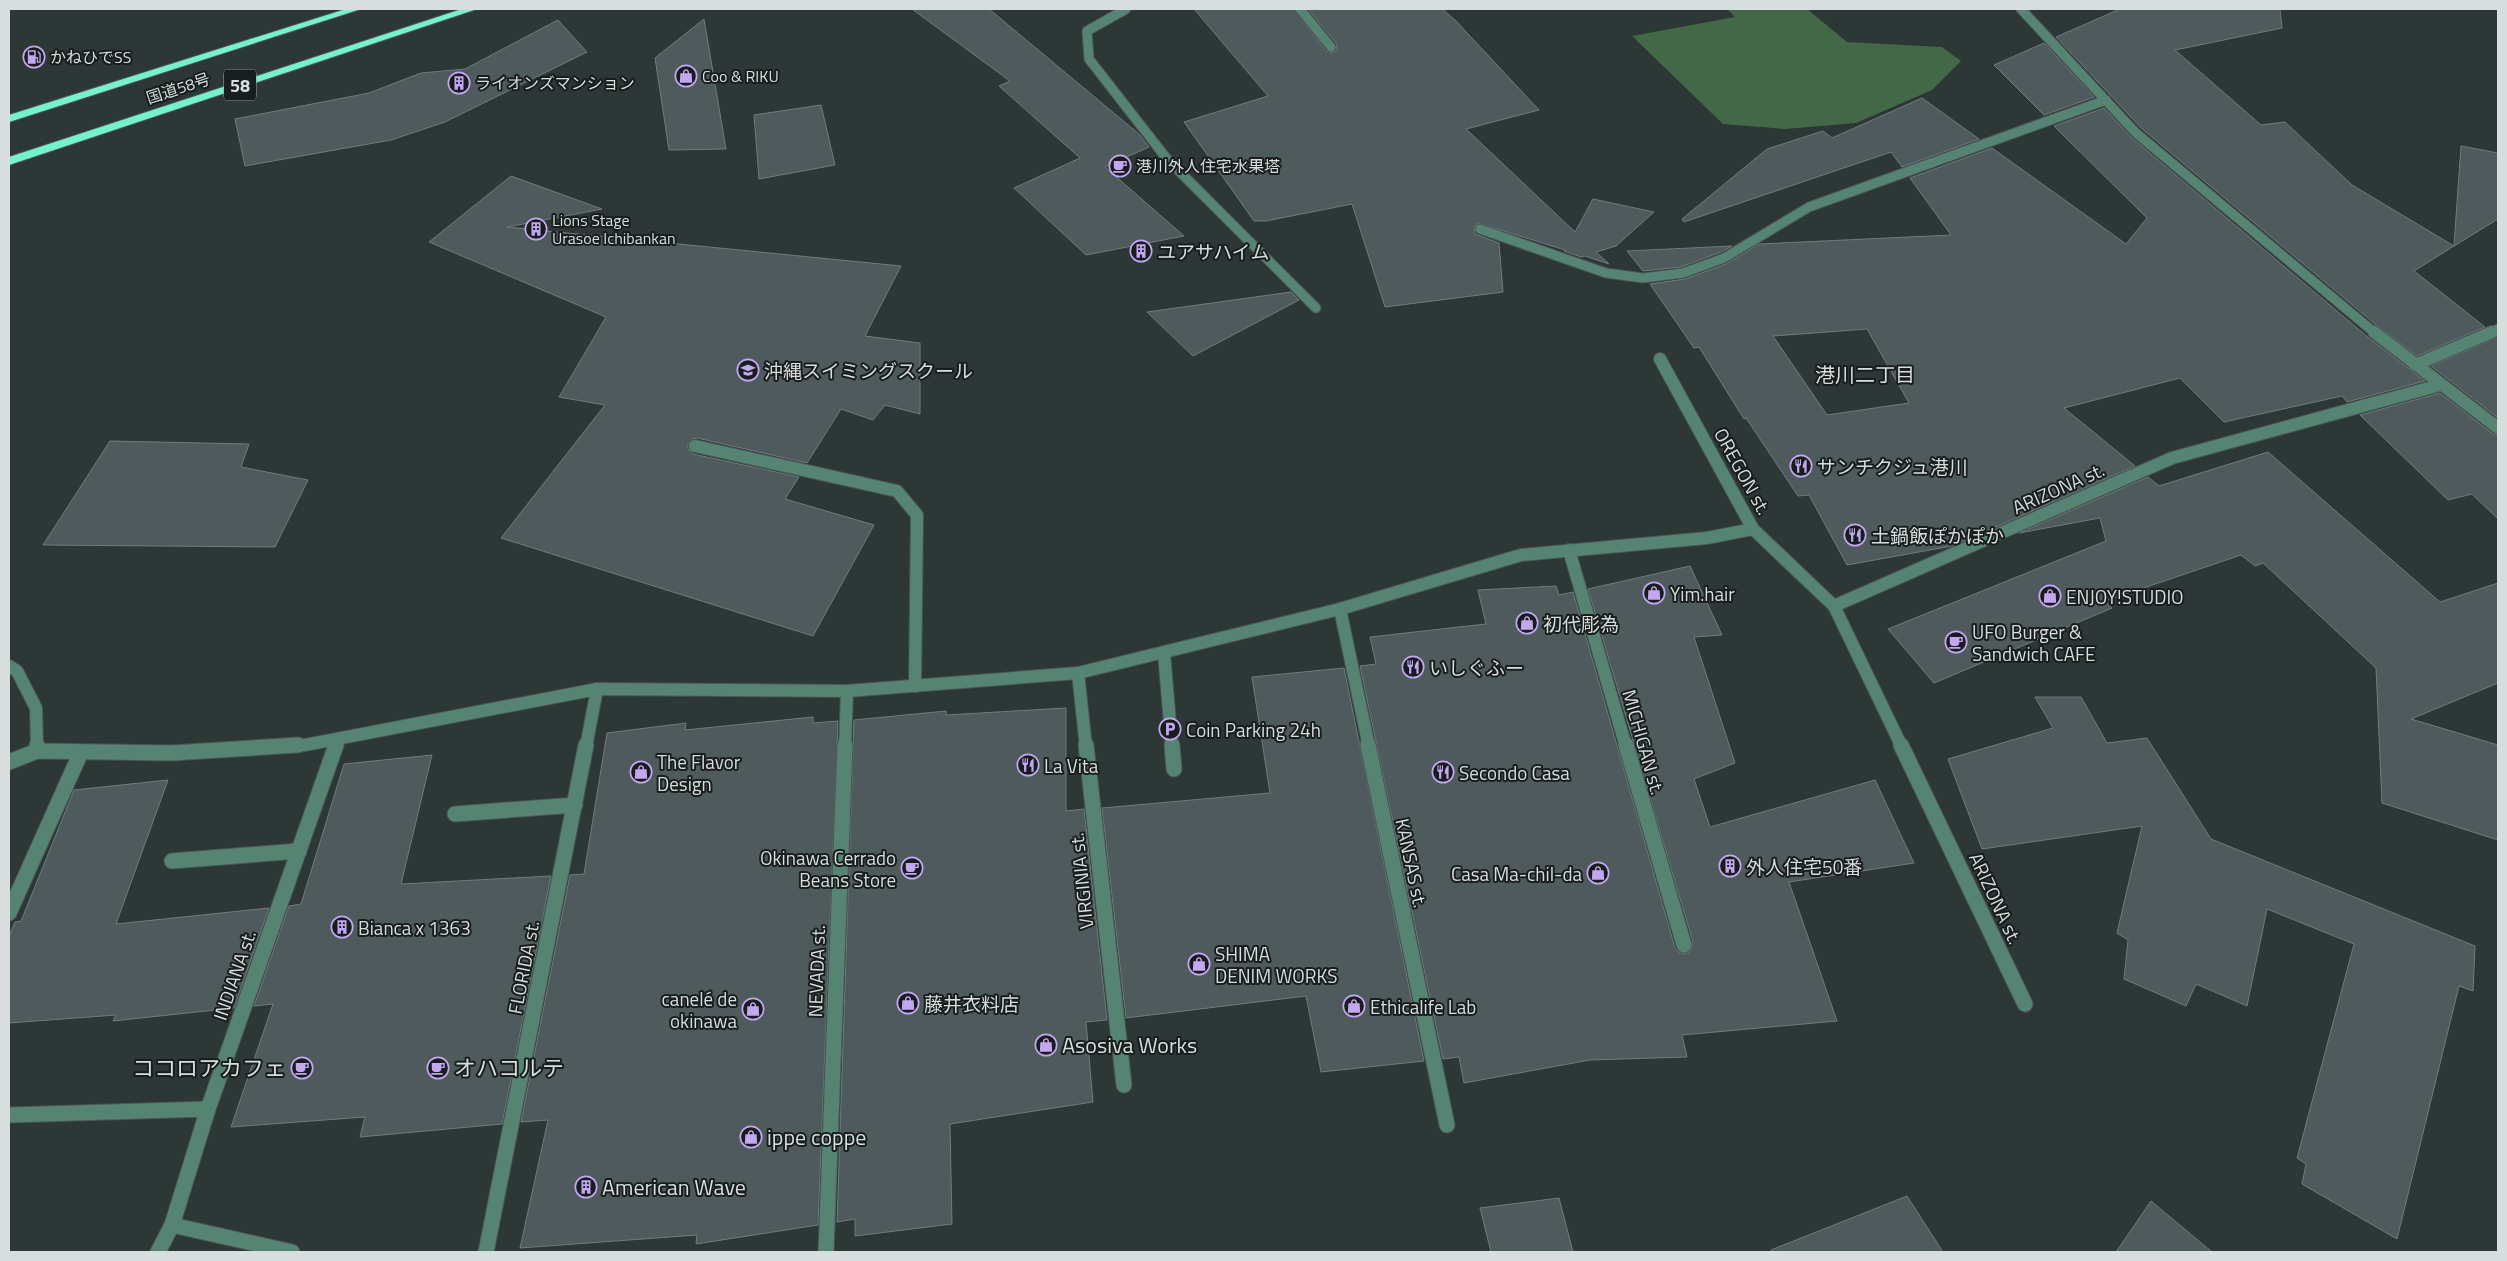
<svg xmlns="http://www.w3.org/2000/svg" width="2507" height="1261" font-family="'Titillium Web','Noto Sans JP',sans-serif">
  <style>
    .forest { fill: #436848 }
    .building { fill: #4f5a5c; stroke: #707b7e; fill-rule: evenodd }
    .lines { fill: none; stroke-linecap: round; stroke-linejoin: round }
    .minor-far2-casing { stroke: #4b5554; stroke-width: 11 }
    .minor-far1-casing { stroke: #4b5554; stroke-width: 14 }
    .minor-casing { stroke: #4b5554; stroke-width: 17 }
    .highway-casing { stroke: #4b5554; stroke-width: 2 }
    .minor-far2 { stroke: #568473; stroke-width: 9 }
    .minor-far1 { stroke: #568473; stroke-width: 12 }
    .minor { stroke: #568473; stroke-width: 15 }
    .highway { fill: #75f2ca; fill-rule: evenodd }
    .labels { text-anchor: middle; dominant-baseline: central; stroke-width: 4; stroke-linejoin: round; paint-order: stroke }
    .far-poi-label { font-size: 16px; fill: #d7dedd; stroke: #181d1d; text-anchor: start }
    .far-street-label { font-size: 16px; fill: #d7dedd; stroke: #181d1d }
    .shield { fill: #181d1d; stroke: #9ea4a3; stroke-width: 1 }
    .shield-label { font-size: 18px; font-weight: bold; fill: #d7dedd }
    .poi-label { font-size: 19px; fill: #d7dedd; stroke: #181d1d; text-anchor: start }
    .street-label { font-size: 19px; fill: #d7dedd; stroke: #181d1d }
    .neighbourhood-label { font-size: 20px; fill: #d7dedd; stroke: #181d1d }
    .near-poi-label { font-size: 22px; fill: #d7dedd; stroke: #181d1d; text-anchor: start }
  </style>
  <rect width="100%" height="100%" fill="#2c3736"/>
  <polygon class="forest" points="1727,9 1807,9 1847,42 1942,47 1961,61 1932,90 1856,123 1785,129 1723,124 1632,36 1735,17"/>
  <g class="building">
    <polygon points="912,9 989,9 1139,134 1149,147 1105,167 1184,236 1086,255 1014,188 1080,158 999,86 1010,81"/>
    <polygon points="1194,9 1294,9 1326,51 1332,53 1337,50 1336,43 1308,9 1442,9 1455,20 1539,110 1466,129 1575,232 1593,199 1654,212 1616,246 1596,252 1609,264 1585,256 1581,257 1564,251 1565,250 1478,223 1474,227 1475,234 1499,243 1503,292 1385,307 1352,204 1266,221 1254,221 1184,122 1268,96"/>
    <polygon points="2120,9 2280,9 2282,28 2175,50 2261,125 2285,122 2352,185 2454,246 2414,271 2485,327 2417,356 2375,324 2141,128 2056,37"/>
    <polygon points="704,19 726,149 669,150 655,58"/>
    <polygon points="558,20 587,52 445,122 391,140 245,166 235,119 369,93 421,73 465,69"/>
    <polygon points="2044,43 2094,97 2044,115 1994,65"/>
    <polygon points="1922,98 1979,139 1902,167 1891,152 1684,222 1682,219 1767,149 1823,131 1832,138"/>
    <polygon points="821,105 835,165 759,179 754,115"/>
    <path d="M 2104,108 L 2132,138 L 2369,338 L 2425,381 L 2347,402 L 2342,396 L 2224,422 L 2180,378 L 2064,408 L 2135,466 L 1952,546 L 1847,565 L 1809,495 L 1798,496 L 1746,418 L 1744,419 L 1699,347 L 1694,348 L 1650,284 L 1685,279 L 1726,264 L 1759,244 L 1951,235 L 1910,178 L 1992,148 L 2126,244 L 2147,218 L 2054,126 ZM 1867,329 L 1909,403 L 1827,415 L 1773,336 Z"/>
    <polygon points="2461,146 2498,153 2498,219 2454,246"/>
    <polygon points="511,176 602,209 507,227 901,266 865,336 920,343 920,414 885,405 873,420 841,409 807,463 697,438 692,439 688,444 688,449 693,454 799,477 785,499 874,525 813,636 501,538 605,405 559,397 606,317 429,242"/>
    <polygon points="1732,246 1721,252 1681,267 1643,271 1627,251"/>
    <polygon points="1291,292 1299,300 1193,356 1147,312"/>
    <polygon points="2498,337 2498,418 2431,366"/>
    <polygon points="2440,393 2493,434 2498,436 2498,519 2472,494 2448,500 2360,415"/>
    <polygon points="110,441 249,444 241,467 308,480 275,547 43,545"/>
    <polygon points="2268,452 2440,602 2498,583 2498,683 2411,719 2498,745 2498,840 2382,803 2376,668 2263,563 2255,566 2241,555 2105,601 2112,608 1934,683 1888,629 2106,541 2100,518 2019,533 2148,477 2159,486"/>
    <polygon points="1690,566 1722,635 1694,637 1735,763 1694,779 1710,827 1875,780 1914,863 1789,882 1837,1021 1682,1035 1687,1057 1590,1060 1464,1083 1459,1057 1443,1059 1360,666 1376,664 1370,637 1486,624 1478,590 1556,586 1559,595 1573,592 1675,948 1678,952 1686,954 1691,951 1693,942 1588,589"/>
    <polygon points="1344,668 1424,1061 1321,1072 1306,996 1126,1018 1102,808 1270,793 1252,677"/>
    <polygon points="2035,697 2081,697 2107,743 2147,738 2211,839 2475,946 2473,991 2459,986 2397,1239 2302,1184 2306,1164 2297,1158 2354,944 2267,909 2247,1006 2196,984 2186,1006 2124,979 2128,940 2117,933 2142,826 1982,849 1948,759 2053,728"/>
    <polygon points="1066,708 1066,811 1084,809 1107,1020 1086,1022 1093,1102 950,1124 952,1224 855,1236 855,1219 837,1222 854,720 946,711 946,715"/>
    <polygon points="813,717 813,723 838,721 818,1225 696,1244 697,1235 520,1248 548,1120 521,1122 570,875 584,874 607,733 686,723 685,730"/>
    <polygon points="432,755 401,884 551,876 502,1124 360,1137 365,1117 231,1127 273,1004 254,1006 289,906 301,904 344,764"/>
    <polygon points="168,780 116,924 269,908 234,1008 113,1021 116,1015 9,1023 9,936 15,922 21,921 74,790"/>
    <polygon points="1907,1196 1943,1252 1772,1252 1771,1250"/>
    <polygon points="1559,1198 1573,1252 1491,1252 1480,1208"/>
    <polygon points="2151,1201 2212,1252 2116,1252"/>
  </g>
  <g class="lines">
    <g class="minor-far2-casing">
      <g id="minor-far2">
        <polyline points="1126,9 1087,31 1089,59 1167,159 1316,308"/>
        <polyline points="1300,9 1331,47"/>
        <polyline points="2021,9 2136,133 2375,333"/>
        <polyline points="1480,229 1606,273 1643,278 1683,273 1724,258 1809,207 2106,100"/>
        <polyline points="2489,333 2498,329"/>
      </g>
    </g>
    <g class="minor-far1-casing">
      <g id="minor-far1">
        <polyline points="2374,332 2498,428"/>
        <polyline points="1660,359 1753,529 1834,606 1902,747"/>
        <polyline points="2415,365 2492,332"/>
        <polyline points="695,446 897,491 917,515 915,686"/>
        <polyline points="1569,550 1626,747"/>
        <polyline points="1834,606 2172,458 2440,385"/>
        <polyline points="1340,609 1369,747"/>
        <polyline points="1164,653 1172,747"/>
        <polyline points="9,666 17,671 36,708 37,747"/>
        <polyline points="1078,673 1086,747"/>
        <polyline points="277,747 305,745 597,689 847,691 1078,673 1340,609 1521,555 1707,538 1753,529"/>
        <polyline points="336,747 338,740"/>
        <polyline points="586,747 597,689"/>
        <polyline points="845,747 847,691"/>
      </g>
    </g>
    <g class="minor-casing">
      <g id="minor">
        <polyline points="37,745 37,751 172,753 298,745"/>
        <polyline points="1086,745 1124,1085"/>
        <polyline points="1172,745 1174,769"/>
        <polyline points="1368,745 1447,1125"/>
        <polyline points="1626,745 1684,945"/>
        <polyline points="1901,745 2025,1004"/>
        <polyline points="9,762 37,751"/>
        <polyline points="455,814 575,805"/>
        <polyline points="172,861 299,851"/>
        <polyline points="9,913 81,752"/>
        <polyline points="9,1115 208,1109"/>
        <polyline points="172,1225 292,1252"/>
        <polyline points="158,1252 172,1225 208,1109 336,745"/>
        <polyline points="486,1252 586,745"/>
        <polyline points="826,1252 845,745"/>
      </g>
    </g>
    <g class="highway-casing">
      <g id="highway">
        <polygon points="346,9 361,9 9,122 9,115"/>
        <polygon points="462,9 477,9 9,165 9,157"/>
      </g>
    </g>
    <use href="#minor-far2" class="minor-far2"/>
    <use href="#minor-far1" class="minor-far1"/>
    <use href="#minor" class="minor"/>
    <use href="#highway" class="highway"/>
  </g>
  <defs>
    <g id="fuel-ring" transform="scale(1.125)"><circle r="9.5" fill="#181d1d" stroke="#c4a7f1" stroke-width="1.5"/><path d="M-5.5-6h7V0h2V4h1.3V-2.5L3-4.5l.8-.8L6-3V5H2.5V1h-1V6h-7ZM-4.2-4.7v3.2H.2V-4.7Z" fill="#c4a7f1"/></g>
    <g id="shop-ring" transform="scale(1.125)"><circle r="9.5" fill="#181d1d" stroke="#c4a7f1" stroke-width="1.5"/><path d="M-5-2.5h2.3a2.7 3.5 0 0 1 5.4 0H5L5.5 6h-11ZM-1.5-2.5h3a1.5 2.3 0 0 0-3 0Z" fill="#c4a7f1"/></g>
    <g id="building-ring" transform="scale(1.125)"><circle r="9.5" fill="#181d1d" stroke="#c4a7f1" stroke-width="1.5"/><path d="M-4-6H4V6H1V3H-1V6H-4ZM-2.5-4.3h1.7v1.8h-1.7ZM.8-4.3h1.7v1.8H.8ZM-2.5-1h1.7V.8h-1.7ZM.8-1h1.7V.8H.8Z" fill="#c4a7f1"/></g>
    <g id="cafe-ring" transform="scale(1.125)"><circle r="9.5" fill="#181d1d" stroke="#c4a7f1" stroke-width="1.5"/><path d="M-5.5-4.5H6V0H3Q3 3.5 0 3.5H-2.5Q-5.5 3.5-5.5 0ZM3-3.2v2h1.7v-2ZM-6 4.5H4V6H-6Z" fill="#c4a7f1"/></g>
    <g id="school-ring" transform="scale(1.125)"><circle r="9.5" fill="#181d1d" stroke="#c4a7f1" stroke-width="1.5"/><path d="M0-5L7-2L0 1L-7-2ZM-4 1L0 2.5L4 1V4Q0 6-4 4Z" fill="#c4a7f1"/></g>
    <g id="restaurant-ring" transform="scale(1.125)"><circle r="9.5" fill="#181d1d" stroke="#c4a7f1" stroke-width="1.5"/><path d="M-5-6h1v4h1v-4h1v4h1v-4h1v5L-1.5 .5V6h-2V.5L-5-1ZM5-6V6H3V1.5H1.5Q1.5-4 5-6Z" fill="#c4a7f1"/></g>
    <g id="parking-ring" transform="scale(1.125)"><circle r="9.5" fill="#181d1d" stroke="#c4a7f1" stroke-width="1.5"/><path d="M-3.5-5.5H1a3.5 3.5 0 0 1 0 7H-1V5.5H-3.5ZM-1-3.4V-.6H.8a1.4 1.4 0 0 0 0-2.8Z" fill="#c4a7f1"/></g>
  </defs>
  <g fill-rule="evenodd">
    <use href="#fuel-ring" x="34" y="57"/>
    <use href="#shop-ring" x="686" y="76"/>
    <use href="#building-ring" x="459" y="83"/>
    <use href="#cafe-ring" x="1120" y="166"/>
    <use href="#building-ring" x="536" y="229"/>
    <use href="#building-ring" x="1141" y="251"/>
    <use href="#school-ring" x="748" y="370"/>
    <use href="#restaurant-ring" x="1801" y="466"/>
    <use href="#restaurant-ring" x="1855" y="535"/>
    <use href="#shop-ring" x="1654" y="593"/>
    <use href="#shop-ring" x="2050" y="596"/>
    <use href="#shop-ring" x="1527" y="623"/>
    <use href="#cafe-ring" x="1956" y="642"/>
    <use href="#restaurant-ring" x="1413" y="667"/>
    <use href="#parking-ring" x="1170" y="729"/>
    <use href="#restaurant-ring" x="1028" y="765"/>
    <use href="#shop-ring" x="641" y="772"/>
    <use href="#restaurant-ring" x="1443" y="772"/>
    <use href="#building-ring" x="1730" y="866"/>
    <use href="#cafe-ring" x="912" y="868"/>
    <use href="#shop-ring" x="1598" y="873"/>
    <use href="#building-ring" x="342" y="927"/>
    <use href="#shop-ring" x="1199" y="964"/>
    <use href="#shop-ring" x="908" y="1003"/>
    <use href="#shop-ring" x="1354" y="1006"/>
    <use href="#shop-ring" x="753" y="1009"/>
    <use href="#shop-ring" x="1046" y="1045"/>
    <use href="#cafe-ring" x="302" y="1068"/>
    <use href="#cafe-ring" x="438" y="1068"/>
    <use href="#shop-ring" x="751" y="1137"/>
    <use href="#building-ring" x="586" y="1187"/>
  </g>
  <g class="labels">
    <g class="far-poi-label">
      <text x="50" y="57">かねひでSS</text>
      <text x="702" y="76">Coo &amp; RIKU</text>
      <text x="475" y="83">ライオンズマンション</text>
      <text x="1136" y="166">港川外人住宅水果塔</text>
      <text x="552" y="220">Lions Stage<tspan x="552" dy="18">Urasoe Ichibankan</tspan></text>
    </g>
    <g class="far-street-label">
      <text transform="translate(178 88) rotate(-18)">国道58号</text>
    </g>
    <rect class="shield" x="224" y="69.5" width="32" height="31" rx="4"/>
    <g class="shield-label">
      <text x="240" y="85">58</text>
    </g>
    <g class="poi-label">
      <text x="1157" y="251">ユアサハイム</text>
      <text x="764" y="370">沖縄スイミングスクール</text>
      <text x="1817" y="466">サンチクジュ港川</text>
      <text x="1871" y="535">土鍋飯ぽかぽか</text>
      <text x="1670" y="593">Yim.hair</text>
      <text x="2066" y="596">ENJOY!STUDIO</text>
      <text x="1543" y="623">初代彫為</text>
      <text x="1972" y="631">UFO Burger &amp;<tspan x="1972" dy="22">Sandwich CAFE</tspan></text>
      <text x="1429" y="667">いしぐふー</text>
      <text x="1186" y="729">Coin Parking 24h</text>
      <text x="657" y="761">The Flavor<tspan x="657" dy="22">Design</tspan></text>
      <text x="1044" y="765">La Vita</text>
      <text x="1459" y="772">Secondo Casa</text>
      <text x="896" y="857" text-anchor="end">Okinawa Cerrado<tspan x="896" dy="22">Beans Store</tspan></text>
      <text x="1746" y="866">外人住宅50番</text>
      <text x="1582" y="873" text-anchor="end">Casa Ma-chil-da</text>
      <text x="358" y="927">Bianca x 1363</text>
      <text x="1215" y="953">SHIMA<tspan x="1215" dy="22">DENIM WORKS</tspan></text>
      <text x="737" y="998" text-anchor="end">canelé de<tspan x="737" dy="22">okinawa</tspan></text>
      <text x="924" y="1003">藤井衣料店</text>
      <text x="1370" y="1006">Ethicalife Lab</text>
    </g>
    <g class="street-label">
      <text transform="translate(1743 471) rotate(61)">OREGON st.</text>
      <text transform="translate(2058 488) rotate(-24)">ARIZONA st.</text>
      <text transform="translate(1644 742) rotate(74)">MICHIGAN st.</text>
      <text transform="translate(1412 863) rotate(78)">KANSAS st.</text>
      <text transform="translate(1081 881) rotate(-96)">VIRGINIA st.</text>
      <text transform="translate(1996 898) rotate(65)">ARIZONA st.</text>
      <text transform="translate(523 967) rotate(-79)">FLORIDA st.</text>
      <text transform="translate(816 971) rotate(-88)">NEVADA st.</text>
      <text transform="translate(234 975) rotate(-71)">INDIANA st.</text>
    </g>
    <g class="neighbourhood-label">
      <text x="1865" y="374">港川二丁目</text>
    </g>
    <g class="near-poi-label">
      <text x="1062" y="1045">Asosiva Works</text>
      <text x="286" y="1068" text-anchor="end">ココロアカフェ</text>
      <text x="454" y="1068">オハコルテ</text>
      <text x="767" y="1137">ippe coppe</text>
      <text x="602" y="1187">American Wave</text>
    </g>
  </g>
  <rect width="2507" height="1261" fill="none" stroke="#d7dedd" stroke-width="20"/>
</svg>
